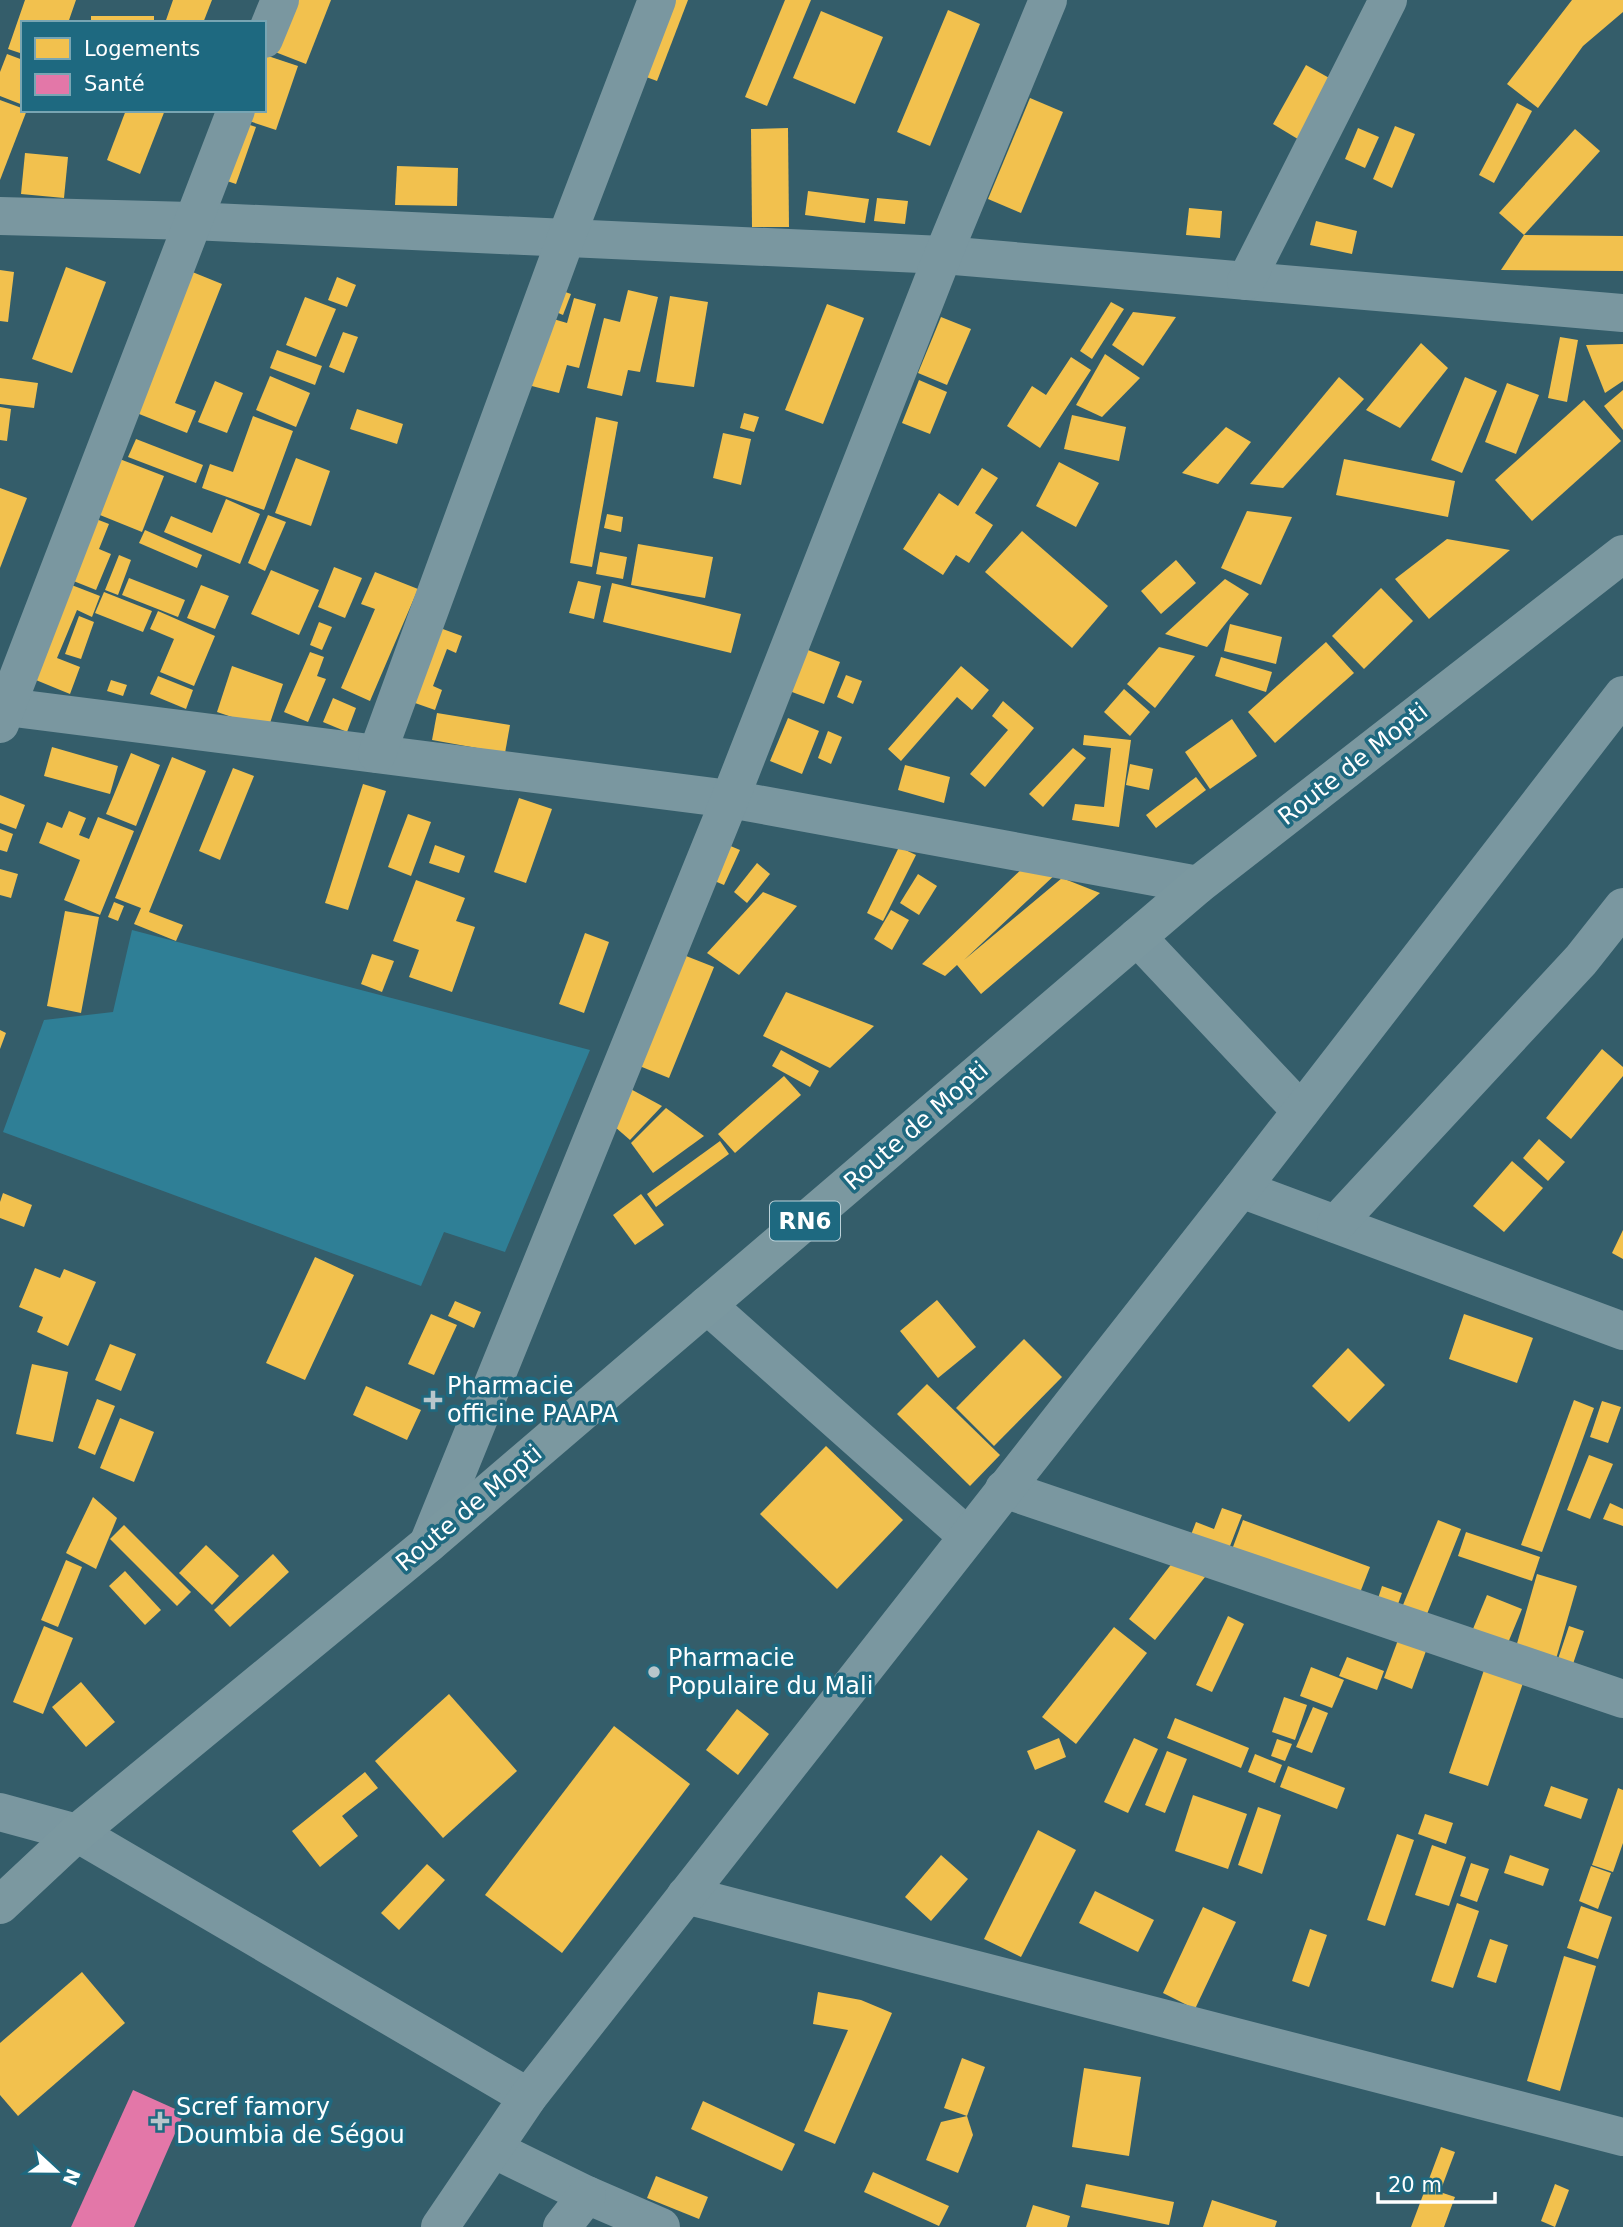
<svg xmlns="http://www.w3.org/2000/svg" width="1623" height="2227" font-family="'DejaVu Sans',sans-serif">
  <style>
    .green { fill: #2f7f96 }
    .homes { fill: #f2c14e }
    .health { fill: #e377a8 }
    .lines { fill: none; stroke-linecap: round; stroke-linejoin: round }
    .minor { stroke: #7a97a0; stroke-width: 38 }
    .highway { stroke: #7b98a0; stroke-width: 38 }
    .poi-dot { fill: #b8c6cb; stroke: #1e6980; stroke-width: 2.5 }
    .labels { text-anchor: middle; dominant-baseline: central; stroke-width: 7; stroke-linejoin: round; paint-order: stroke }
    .shield { fill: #1e6980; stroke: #bcd2d9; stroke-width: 2 }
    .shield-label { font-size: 23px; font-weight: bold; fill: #fff }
    .street-label { font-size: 24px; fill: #fff; stroke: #1e6980 }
    .poi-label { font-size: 24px; fill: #fff; stroke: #1e6980; text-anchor: start }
  </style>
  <rect width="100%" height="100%" fill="#345d6a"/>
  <polygon class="green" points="132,930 590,1050 505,1252 444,1232 421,1286 3,1132 44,1020 113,1012"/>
  <g class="homes">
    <polygon points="25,0 76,0 68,23 23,23 23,54 8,49"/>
    <polygon points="173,0 212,0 203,23 165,23"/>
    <polygon points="289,0 331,0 306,64 270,50"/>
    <polygon points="667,0 688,0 657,81 638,74"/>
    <polygon points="785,0 811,0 767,106 745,97"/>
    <polygon points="1572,0 1623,0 1623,12 1583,46 1538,108 1507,84"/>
    <polygon points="948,10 980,24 930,146 897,132"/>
    <polygon points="821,11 883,37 855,104 793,78"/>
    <rect x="91" y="16" width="63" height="7"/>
    <polygon points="7,54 23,60 23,105 0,96 0,72"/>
    <polygon points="265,55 298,66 276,130 243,119 246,110 264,110"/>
    <polygon points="1306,65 1340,84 1306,144 1273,124"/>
    <polygon points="1030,98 1063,112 1021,213 988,199"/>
    <polygon points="0,100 27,110 0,180"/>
    <polygon points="1517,103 1532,111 1494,183 1479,175"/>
    <polygon points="126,110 165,110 140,174 107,160"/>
    <polygon points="241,122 256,127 236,184 221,179"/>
    <polygon points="1395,126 1415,134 1392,188 1373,179"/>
    <polygon points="788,128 789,227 752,227 751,129"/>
    <polygon points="1358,128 1379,137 1365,168 1345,159"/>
    <polygon points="1575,129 1600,151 1524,235 1499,213"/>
    <polygon points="25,153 68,157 64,198 21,194"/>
    <polygon points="397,166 458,168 457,206 395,205"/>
    <polygon points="808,191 869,199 865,223 805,215"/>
    <polygon points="877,198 908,201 905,224 874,221"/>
    <polygon points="1189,208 1222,211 1220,238 1186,235"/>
    <polygon points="1316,221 1357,231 1352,254 1310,245"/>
    <polygon points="1524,235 1623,236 1623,271 1501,270"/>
    <polygon points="66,267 106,282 72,373 32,359"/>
    <polygon points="185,269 222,284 175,403 196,411 187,433 129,410"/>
    <polygon points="0,270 14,272 8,322 0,321"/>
    <polygon points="337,277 356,285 347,307 328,300"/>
    <polygon points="557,289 571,294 563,315 549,309"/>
    <polygon points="628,290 658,297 640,372 628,370 622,396 587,388 604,318 620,322"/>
    <polygon points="670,296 708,302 694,387 656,382"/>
    <polygon points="305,297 336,309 316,357 286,345"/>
    <polygon points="574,298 596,304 579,368 567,365 559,393 524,384 543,316 567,323"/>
    <polygon points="1111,302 1124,309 1092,359 1080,351"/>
    <polygon points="827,304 864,318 823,424 785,410"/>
    <polygon points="1133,312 1176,317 1143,366 1112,345"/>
    <polygon points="941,317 971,329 947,385 918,373"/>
    <polygon points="343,332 358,337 344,373 329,367"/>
    <polygon points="1560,337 1578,340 1567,402 1548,398"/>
    <polygon points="1421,343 1448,368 1400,428 1366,410"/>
    <polygon points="1623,344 1623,381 1605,393 1586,345"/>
    <polygon points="277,350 322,366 315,385 270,368"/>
    <polygon points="1105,354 1140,378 1102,417 1076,405"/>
    <polygon points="1071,357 1091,370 1040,448 1007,426 1032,386 1046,395"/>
    <polygon points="270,376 310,393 296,427 256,410"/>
    <polygon points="1339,377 1364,399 1283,488 1250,484"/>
    <polygon points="1465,377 1497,391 1462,473 1431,460"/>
    <polygon points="0,378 38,383 34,408 0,404"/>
    <polygon points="919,380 947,392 930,434 902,423"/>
    <polygon points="215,381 243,393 227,433 198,422"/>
    <polygon points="1507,383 1539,395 1516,454 1485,442"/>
    <polygon points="1623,390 1623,430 1604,406"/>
    <polygon points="1584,400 1621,441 1532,521 1495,480"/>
    <polygon points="0,407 11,409 7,441 0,440"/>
    <polygon points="357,409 403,424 397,444 350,429"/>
    <polygon points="744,413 759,417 754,432 740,428"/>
    <polygon points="1072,415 1126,427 1119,461 1064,449"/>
    <polygon points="253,416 293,431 264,510 202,488 210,464 233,472"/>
    <polygon points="596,417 618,422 592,567 570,563"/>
    <polygon points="1226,427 1251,442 1218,484 1182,473"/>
    <polygon points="723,433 751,439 741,485 713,478"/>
    <polygon points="136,439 203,465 196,483 128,457"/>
    <polygon points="117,458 164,476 142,532 95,513"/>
    <polygon points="296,458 330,471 311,526 275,513"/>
    <polygon points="1344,459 1455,481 1448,517 1336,495"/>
    <polygon points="1059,462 1099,483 1076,527 1036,506"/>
    <polygon points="982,468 998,478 975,513 993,525 969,563 956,555 943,575 903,549 939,493 958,506"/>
    <polygon points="0,488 27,498 0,568"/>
    <polygon points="226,499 260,514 240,564 164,532 171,516 212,533"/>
    <polygon points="1247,511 1292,517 1261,585 1221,568"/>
    <polygon points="607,514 623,517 621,532 604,528"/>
    <polygon points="268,515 286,522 265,571 248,563"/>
    <polygon points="96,519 109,524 99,549 111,554 96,590 71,580"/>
    <polygon points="145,530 202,555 197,568 139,543"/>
    <polygon points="1022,531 1108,606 1072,648 985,572"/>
    <polygon points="1447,539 1510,550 1429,619 1395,579"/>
    <polygon points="638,544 713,557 705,598 631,585"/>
    <polygon points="600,552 627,557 623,579 596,574"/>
    <polygon points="119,555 131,560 118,595 105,590"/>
    <polygon points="1176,560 1196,583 1161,614 1141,591"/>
    <polygon points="334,567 362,578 345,618 318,607"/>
    <polygon points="271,570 319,590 299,635 251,614"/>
    <polygon points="375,572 418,589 370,701 341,688 375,609 361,604"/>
    <polygon points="129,578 185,600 178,617 122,595"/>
    <polygon points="1225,579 1249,594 1207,647 1165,634"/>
    <polygon points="578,581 601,586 594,619 569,613"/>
    <polygon points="612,583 741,614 731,653 603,622"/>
    <polygon points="69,584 100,596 92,617 77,610 57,658 80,667 70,694 31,678"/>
    <polygon points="201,585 229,596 215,629 187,618"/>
    <polygon points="1381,588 1413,621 1364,669 1332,636"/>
    <polygon points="104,592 152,611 143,632 95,613"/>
    <polygon points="158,611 215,636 194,686 160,672 174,639 150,629"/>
    <polygon points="79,616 94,622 81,659 65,654"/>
    <polygon points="319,622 332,627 322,650 310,645"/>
    <polygon points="429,624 462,636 456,653 447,649 433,686 442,690 435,710 415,703"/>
    <polygon points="1230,624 1282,637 1276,664 1224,651"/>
    <polygon points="1326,642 1354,673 1275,743 1248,712"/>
    <polygon points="800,647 840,662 824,704 784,689"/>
    <polygon points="1159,647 1195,656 1155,708 1127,684"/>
    <polygon points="310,652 324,657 317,676 326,679 308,722 284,712"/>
    <polygon points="1221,657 1272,672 1266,692 1215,676"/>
    <polygon points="232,666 283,684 268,729 217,712"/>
    <polygon points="961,666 989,690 972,710 957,697 901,761 888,749"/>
    <polygon points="846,675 862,681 853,704 837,697"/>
    <polygon points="158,676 193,690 186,709 150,694"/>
    <polygon points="111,680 127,685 123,696 107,691"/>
    <polygon points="1124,689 1150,712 1130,736 1104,712"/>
    <polygon points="333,698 356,708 347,732 323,722"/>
    <polygon points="1003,701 1034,728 985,787 970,774 1008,730 992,716"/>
    <polygon points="437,713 510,725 505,753 432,740"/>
    <polygon points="788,718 819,731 802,774 770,761"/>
    <polygon points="1232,719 1257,756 1210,789 1185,752"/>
    <polygon points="828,731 842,737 831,764 818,758"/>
    <polygon points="1084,735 1131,740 1119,827 1072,820 1075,804 1104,807 1111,748 1083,745"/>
    <polygon points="52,747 118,766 110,794 44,776"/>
    <polygon points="1073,748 1086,758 1043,807 1029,794"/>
    <polygon points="131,753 160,765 136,826 106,814"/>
    <polygon points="172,757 206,771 149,912 183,925 176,941 134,924 141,908 115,898"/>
    <polygon points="1130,764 1153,769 1149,790 1126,785"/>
    <polygon points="905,765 950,777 944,803 898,790"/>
    <polygon points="233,768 254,776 220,860 199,851"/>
    <polygon points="1196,777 1206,790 1156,828 1146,815"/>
    <polygon points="363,784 386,791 348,910 325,903"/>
    <polygon points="0,795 25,805 16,829 0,823"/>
    <polygon points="519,798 552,809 526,883 494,872"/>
    <polygon points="69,811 86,818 79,835 89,839 98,817 134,831 100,915 64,900 80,860 39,843 47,822 62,828"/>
    <polygon points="408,814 431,822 411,876 388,867"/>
    <polygon points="0,829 13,834 7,852 0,850"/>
    <polygon points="721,842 740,850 724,885 705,877"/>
    <polygon points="435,845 465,856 459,873 429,863"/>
    <polygon points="899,847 916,855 883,921 867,913"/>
    <polygon points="757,863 770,874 747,903 734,892"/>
    <polygon points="1027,864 1058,872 964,960 1062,878 1100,893 981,994 957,965 945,976 922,964"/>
    <polygon points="0,869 18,874 11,898 0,895"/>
    <polygon points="918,874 937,886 919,915 900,903"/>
    <polygon points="416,880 465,898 456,921 475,927 452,992 409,977 419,950 393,941"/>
    <polygon points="763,892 797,906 739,975 707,953"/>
    <polygon points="114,902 124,906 118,921 108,917"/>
    <polygon points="891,910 909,920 892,950 874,939"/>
    <polygon points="65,911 99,917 81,1013 47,1006"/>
    <polygon points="585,933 609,942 584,1013 559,1004"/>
    <polygon points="372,954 394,961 382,992 361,984"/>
    <polygon points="681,954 714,967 669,1078 637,1065"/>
    <polygon points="786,992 874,1026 830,1068 763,1036"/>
    <polygon points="0,1030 6,1033 0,1049"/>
    <polygon points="1602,1049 1623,1067 1623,1076 1571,1139 1546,1118"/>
    <polygon points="781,1050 819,1071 810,1087 772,1066"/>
    <polygon points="784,1076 801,1095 735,1153 718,1134"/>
    <polygon points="625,1086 662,1106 630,1140 607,1120"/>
    <polygon points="666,1108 704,1136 653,1173 631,1143"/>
    <polygon points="1539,1139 1565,1162 1548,1181 1523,1158"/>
    <polygon points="720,1141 729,1154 656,1207 647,1194"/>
    <polygon points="1512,1161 1543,1188 1504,1232 1473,1206"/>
    <polygon points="3,1193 32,1205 24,1227 0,1218 0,1202"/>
    <polygon points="641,1194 664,1225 635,1245 613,1215"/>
    <polygon points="1623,1230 1623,1259 1612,1253"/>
    <polygon points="315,1257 354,1275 305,1380 266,1363"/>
    <polygon points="35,1268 60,1278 64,1269 96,1282 68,1346 37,1332 43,1317 19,1307"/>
    <polygon points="937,1300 976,1347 938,1378 900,1331"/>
    <polygon points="455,1301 481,1312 474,1328 448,1316"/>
    <polygon points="431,1314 457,1325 434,1375 408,1364"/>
    <polygon points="1464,1314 1533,1338 1517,1383 1449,1359"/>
    <polygon points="1024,1339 1062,1377 994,1446 956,1408"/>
    <polygon points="110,1344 136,1354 121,1391 95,1380"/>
    <polygon points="1348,1348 1385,1385 1349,1422 1312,1386"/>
    <polygon points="32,1364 68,1372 53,1442 16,1434"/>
    <polygon points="927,1384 1000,1455 970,1486 897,1414"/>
    <polygon points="366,1386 421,1410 407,1440 353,1415"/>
    <polygon points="97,1399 115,1406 95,1455 78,1448"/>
    <polygon points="1574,1400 1594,1408 1542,1552 1521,1545"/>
    <polygon points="1602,1401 1621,1407 1608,1443 1590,1437"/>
    <polygon points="120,1418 154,1432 134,1482 100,1468"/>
    <polygon points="826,1446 903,1520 837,1589 760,1514"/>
    <polygon points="1589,1455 1613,1464 1590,1519 1567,1510"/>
    <polygon points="93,1497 117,1518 96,1569 66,1553"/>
    <polygon points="1610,1503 1623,1509 1623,1526 1603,1519"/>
    <polygon points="1222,1508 1242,1515 1225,1559 1187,1545 1196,1522 1214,1529"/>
    <polygon points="1243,1520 1370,1567 1356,1603 1230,1555"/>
    <polygon points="1438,1520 1461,1529 1427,1614 1403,1605"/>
    <polygon points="124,1525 191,1592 177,1606 110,1539"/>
    <polygon points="1466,1532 1540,1557 1532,1581 1458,1556"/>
    <polygon points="206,1545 239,1576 212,1605 179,1573"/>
    <polygon points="273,1554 289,1572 230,1627 214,1610"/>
    <polygon points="66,1560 82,1567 58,1627 41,1620"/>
    <polygon points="1173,1562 1205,1577 1155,1640 1129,1619"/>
    <polygon points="125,1571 161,1610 145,1625 109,1586"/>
    <polygon points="1537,1574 1577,1586 1554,1666 1514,1654"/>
    <polygon points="1382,1586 1402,1593 1393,1618 1374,1611"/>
    <polygon points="1487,1595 1522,1609 1503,1655 1468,1641"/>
    <polygon points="1228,1616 1244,1624 1212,1692 1196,1685"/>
    <polygon points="44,1626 73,1638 43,1714 13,1702"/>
    <polygon points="1569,1626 1584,1631 1573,1664 1558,1659"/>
    <polygon points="1114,1627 1147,1653 1076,1744 1042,1717"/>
    <polygon points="1398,1640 1426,1651 1412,1689 1384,1678"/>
    <polygon points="1347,1657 1384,1671 1377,1690 1339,1676"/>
    <polygon points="1311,1667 1344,1680 1332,1708 1300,1696"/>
    <polygon points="1484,1670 1523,1683 1488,1786 1449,1773"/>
    <polygon points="81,1682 115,1722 86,1747 52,1707"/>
    <polygon points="449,1694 517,1771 443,1838 375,1761"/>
    <polygon points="1284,1697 1307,1705 1295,1740 1272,1732"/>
    <polygon points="1313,1707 1328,1713 1312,1753 1296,1747"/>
    <polygon points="737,1709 769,1734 738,1775 706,1750"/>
    <polygon points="1175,1718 1249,1748 1241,1768 1167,1738"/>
    <polygon points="614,1726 690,1784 562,1953 485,1895"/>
    <polygon points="1059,1738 1066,1757 1035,1770 1027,1751"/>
    <polygon points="1134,1738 1158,1749 1128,1813 1104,1802"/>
    <polygon points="1277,1739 1292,1744 1285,1761 1271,1756"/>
    <polygon points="1167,1751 1187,1759 1165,1813 1145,1805"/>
    <polygon points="1255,1754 1282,1765 1275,1783 1248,1772"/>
    <polygon points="1288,1766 1345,1788 1337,1809 1280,1787"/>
    <polygon points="365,1772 378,1788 342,1816 358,1836 320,1867 292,1831"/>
    <polygon points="1551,1786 1588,1799 1581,1819 1544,1806"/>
    <polygon points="1618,1788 1623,1790 1623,1843 1613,1872 1592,1865"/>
    <polygon points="1193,1795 1247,1814 1228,1869 1175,1851"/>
    <polygon points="1258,1807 1281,1815 1262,1874 1238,1865"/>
    <polygon points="1425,1814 1453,1823 1446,1844 1418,1834"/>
    <polygon points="1038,1830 1076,1850 1021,1957 984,1939"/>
    <polygon points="1397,1834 1414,1840 1385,1926 1367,1920"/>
    <polygon points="1432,1845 1466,1857 1449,1906 1415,1895"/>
    <polygon points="941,1855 968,1879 931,1921 905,1897"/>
    <polygon points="1510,1855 1549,1869 1543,1886 1504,1873"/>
    <polygon points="1471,1863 1489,1869 1477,1902 1460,1896"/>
    <polygon points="427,1864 445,1880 399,1930 381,1913"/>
    <polygon points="1591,1866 1611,1873 1598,1909 1579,1901"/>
    <polygon points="1095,1891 1154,1920 1138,1952 1079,1923"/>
    <polygon points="1457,1903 1479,1911 1453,1988 1431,1981"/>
    <polygon points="1581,1906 1612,1917 1598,1959 1567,1948"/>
    <polygon points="1203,1907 1236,1922 1195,2009 1163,1993"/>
    <polygon points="1310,1929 1327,1935 1309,1987 1292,1981"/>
    <polygon points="1490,1939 1508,1945 1496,1983 1477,1977"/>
    <polygon points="1564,1956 1596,1966 1560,2091 1527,2081"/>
    <polygon points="82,1972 125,2023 18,2116 0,2095 0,2043"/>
    <polygon points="818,1992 861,2000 892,2013 835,2144 804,2131 848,2030 813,2024"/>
    <polygon points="962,2058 985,2067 967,2116 944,2108"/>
    <polygon points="1084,2068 1141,2077 1129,2156 1072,2147"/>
    <polygon points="703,2101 795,2144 782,2171 691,2129"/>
    <polygon points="967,2116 973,2135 958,2173 926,2160 941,2122"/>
    <polygon points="1441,2147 1455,2152 1440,2192 1455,2197 1444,2227 1411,2227"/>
    <polygon points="873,2172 949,2206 939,2226 864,2192"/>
    <polygon points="656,2176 708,2197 699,2219 647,2198"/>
    <polygon points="1086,2184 1174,2202 1169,2225 1081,2207"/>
    <polygon points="1555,2184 1569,2190 1555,2227 1541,2221"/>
    <polygon points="1212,2200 1277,2221 1275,2227 1203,2227"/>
    <polygon points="1033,2205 1070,2216 1067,2227 1026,2227"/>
  </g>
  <polygon class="health" points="133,2090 184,2113 134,2227 71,2227"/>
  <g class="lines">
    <g class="minor">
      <polyline points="264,39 280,0"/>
      <polyline points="0,216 191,221 943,255 1623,313"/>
      <polyline points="1246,281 1388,0"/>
      <polyline points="0,706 730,799 1198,885"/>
      <polyline points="0,724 236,110"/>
      <polyline points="377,754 566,238 657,0"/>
      <polyline points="1137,937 1301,1111"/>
      <polyline points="1241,1189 1623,1331"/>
      <polyline points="1336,1224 1581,960 1623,907"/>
      <polyline points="707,1305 967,1536"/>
      <polyline points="1004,1489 1623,1699"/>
      <polyline points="428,1544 730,799 943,255 1048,0"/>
      <polyline points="0,1812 77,1833 528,2097"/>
      <polyline points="686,1895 1623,2137"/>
      <polyline points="493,2149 587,2195 661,2227"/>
      <polyline points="440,2227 528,2097 1241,1189 1623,695"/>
      <polyline points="562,2227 587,2195"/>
    </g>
    <polyline class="highway" points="0,1905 77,1833 428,1544 1198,885 1623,554"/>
  </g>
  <g class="poi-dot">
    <path d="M429.5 1389.5h7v7h7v7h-7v7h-7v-7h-7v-7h7z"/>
    <circle cx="654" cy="1672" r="7"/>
    <path d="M156.5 2110.5h7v7h7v7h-7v7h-7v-7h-7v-7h7z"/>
  </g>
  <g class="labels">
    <rect class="shield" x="770" y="1201.5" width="70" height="39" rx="5"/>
    <g class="shield-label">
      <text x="805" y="1221">RN6</text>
    </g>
    <g class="street-label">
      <text transform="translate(1353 764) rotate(-38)">Route de Mopti</text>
      <text transform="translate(916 1126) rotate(-41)">Route de Mopti</text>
      <text transform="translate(469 1508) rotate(-40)">Route de Mopti</text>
    </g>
    <g class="poi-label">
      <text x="447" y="1386">Pharmacie<tspan x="447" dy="28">officine PAAPA</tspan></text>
      <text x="668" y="1658">Pharmacie<tspan x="668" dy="28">Populaire du Mali</tspan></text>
      <text x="176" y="2107">Scref famory<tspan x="176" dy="28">Doumbia de Ségou</tspan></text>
    </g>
  </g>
  <rect x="21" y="21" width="245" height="91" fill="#1e6980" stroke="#78a5b3" stroke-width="2"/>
  <rect x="35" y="38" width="35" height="21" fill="#f2c14e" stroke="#78a5b3" stroke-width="2"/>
  <text x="84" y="56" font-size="21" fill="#ffffff">Logements</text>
  <rect x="35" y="74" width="35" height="21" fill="#e377a8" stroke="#78a5b3" stroke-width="2"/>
  <text x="84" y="91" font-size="21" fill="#ffffff">Santé</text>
  <g transform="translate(56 2171) rotate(112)" stroke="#1e6980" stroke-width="5" paint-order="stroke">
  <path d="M0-5L12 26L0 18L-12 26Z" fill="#ffffff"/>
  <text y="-10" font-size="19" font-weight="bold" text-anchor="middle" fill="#ffffff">N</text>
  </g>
  <path d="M1378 2192v10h117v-10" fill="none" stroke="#ffffff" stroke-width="3.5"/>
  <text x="1388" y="2192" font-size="21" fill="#ffffff" stroke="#1e6980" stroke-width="5" paint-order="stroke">20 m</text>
</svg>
